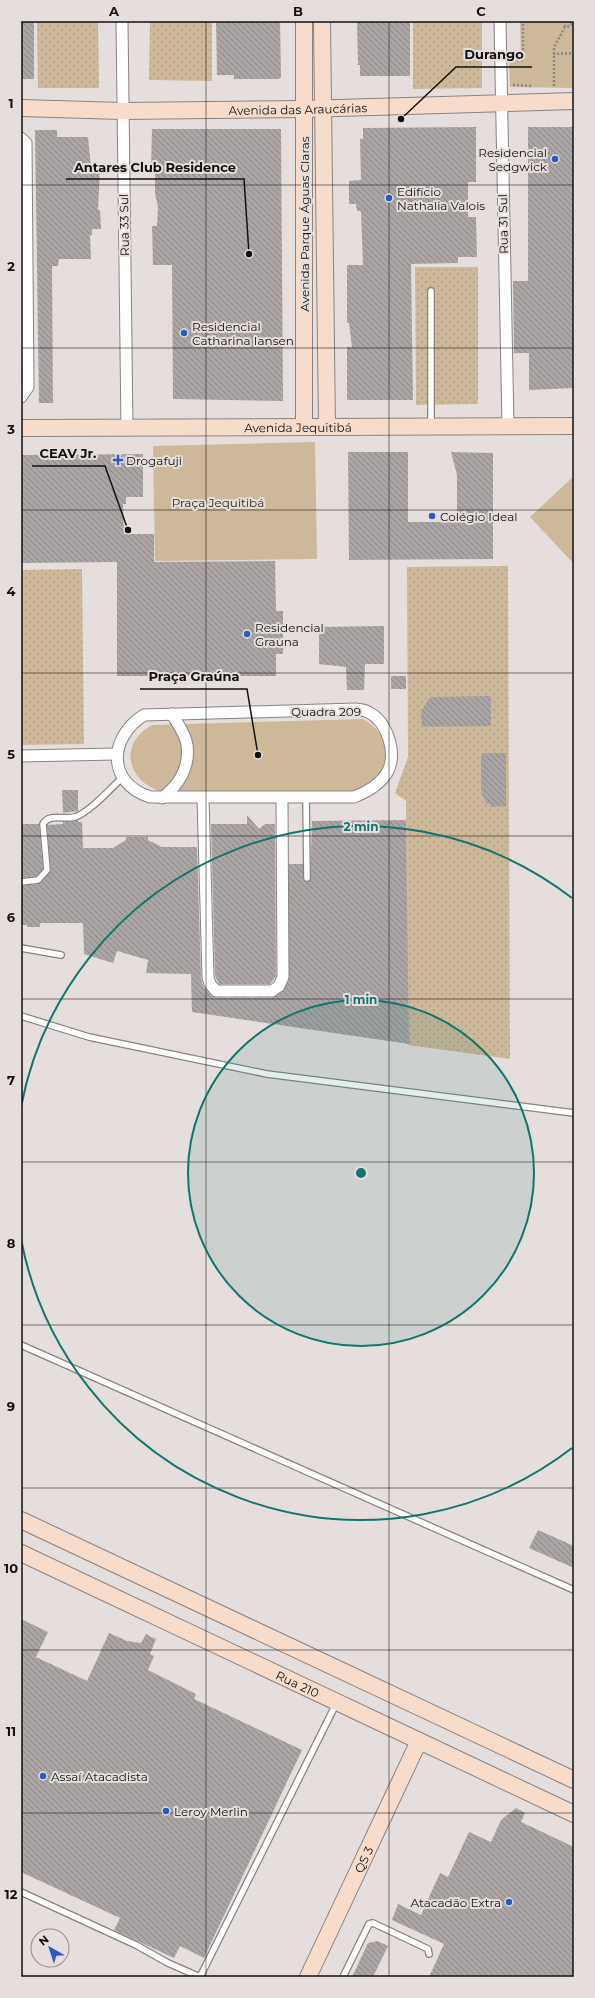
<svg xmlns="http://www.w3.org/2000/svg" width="595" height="1998" font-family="Montserrat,sans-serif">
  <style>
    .grass { fill: url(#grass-dots) }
    .green { fill: #cdb899 }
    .building { fill: url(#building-back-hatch) }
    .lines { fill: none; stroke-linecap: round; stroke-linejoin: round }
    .lane-casing { stroke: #898281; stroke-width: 8 }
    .street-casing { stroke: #898281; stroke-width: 13 }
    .secondary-casing { stroke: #898281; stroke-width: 18 }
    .path { stroke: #8a8584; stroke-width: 2.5; stroke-dasharray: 2 2; stroke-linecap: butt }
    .lane { stroke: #fff; stroke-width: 5.5 }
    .street { stroke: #fff; stroke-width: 11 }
    .secondary { stroke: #f8dccb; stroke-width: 16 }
    .grid { fill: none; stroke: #121010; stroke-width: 1; stroke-opacity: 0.55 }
    .ring { fill: none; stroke: #0f766e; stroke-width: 2 }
    .poi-dot { fill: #295ac8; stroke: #e6dedd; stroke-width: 1.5 }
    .labels { text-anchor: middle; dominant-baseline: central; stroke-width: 4; stroke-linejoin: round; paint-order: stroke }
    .street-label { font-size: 12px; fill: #121010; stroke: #e6dedd }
    .poi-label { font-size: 12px; fill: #121010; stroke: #e6dedd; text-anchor: start }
    .park-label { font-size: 12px; fill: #35260e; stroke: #e6dedd }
    .centre { fill: #0f766e; stroke: #e6dedd; stroke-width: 2 }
    .ring-label { font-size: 12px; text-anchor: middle; font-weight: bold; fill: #0f766e; stroke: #e6dedd; stroke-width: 4; stroke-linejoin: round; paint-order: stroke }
    .leader { fill: none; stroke: #121010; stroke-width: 1.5 }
    .callout-dot { fill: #121010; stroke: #e6dedd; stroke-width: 1.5 }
    .callout-label { font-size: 13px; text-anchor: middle; font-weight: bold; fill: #121010; stroke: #e6dedd; stroke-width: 4; stroke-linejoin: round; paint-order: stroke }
    .neatline { fill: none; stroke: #121010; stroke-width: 1.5 }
    .grid-label { font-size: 13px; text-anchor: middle; font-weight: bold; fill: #121010 }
  </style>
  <defs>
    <pattern id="grass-dots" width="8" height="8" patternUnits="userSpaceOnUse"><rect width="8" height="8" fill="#cdb899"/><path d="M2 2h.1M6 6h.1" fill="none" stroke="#af9d83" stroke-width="1.8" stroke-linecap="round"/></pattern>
    <pattern id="building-back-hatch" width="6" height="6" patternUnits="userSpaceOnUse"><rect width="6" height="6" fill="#aca5a6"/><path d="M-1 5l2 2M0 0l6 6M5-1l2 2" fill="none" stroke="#8b8586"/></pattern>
  </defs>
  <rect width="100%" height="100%" fill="#e6dedd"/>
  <g class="grass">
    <polygon points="37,21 98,21 99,88 38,88"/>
    <polygon points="150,21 212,21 212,81 149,80"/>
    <polygon points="413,21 482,21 482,88 413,89"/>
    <polygon points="415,267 478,267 478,404 416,405"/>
    <polygon points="508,566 510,1059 408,1045 406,801 395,793 408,757 407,567"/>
    <polygon points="82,569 84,744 21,745 21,570"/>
  </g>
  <g class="green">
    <polygon points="520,21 574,21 574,88 510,87 509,58 521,58"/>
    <polygon points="315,442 317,559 155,561 153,446"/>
    <polygon points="574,476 574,564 530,517"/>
    <path d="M 363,719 C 383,729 397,758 380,778 C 375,783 367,787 362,791 L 159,791 C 126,779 119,743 152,725 Z"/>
  </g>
  <g class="building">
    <rect x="21" y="21" width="13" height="58"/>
    <polygon points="216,21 280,21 281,77 279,79 234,79 234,75 217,75"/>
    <polygon points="357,21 410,21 410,76 360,76 360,65 358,65"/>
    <polygon points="476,127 476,182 468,182 468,217 476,217 477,257 458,257 458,263 411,264 413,400 347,400 347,347 352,347 349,323 347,323 347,265 363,265 361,211 357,211 356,204 349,204 349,181 361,180 360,139 363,139 363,128"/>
    <polygon points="528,127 574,127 574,388 529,390 529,353 514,353 513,281 528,281"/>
    <polygon points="152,129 281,129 283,401 173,399 172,265 153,265 152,226 157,226 158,207 155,194 155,173 151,173"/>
    <polygon points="35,130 57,130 57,137 88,137 91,167 100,167 98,210 100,210 101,229 92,229 92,235 90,235 91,259 59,259 58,266 52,266 53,403 39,403"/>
    <polygon points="348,452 408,452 408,522 457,522 457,475 451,452 493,453 493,559 349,560"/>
    <polygon points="143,454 143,497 126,497 126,504 123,504 124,534 154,534 154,562 275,561 276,611 283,611 283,654 276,654 276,676 117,676 117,562 21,563 21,455"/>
    <polygon points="384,626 384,664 365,664 364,690 347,690 346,667 319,664 319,627"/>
    <rect x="391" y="676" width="15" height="13"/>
    <polygon points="491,696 491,726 422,727 421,715 424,706 431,697"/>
    <polygon points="481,753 506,753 506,806 489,807 490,804 486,804 481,790"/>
    <polygon points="62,790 78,790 78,811 63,813"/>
    <polygon points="247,815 259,829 265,824 275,824 276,976 270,984 219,984 215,976 211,824 247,824"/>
    <polygon points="78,820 78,822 82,822 83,848 113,848 126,840 126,837 148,837 148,840 162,847 197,847 201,977 203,986 211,996 216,998 272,998 283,991 289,980 289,864 303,864 303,880 307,882 310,880 312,821 406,820 409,1044 192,1012 191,974 146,973 148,960 117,951 113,963 84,954 83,923 40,923 40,927 27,927 27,925 21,925 21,886 39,884 51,871 47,825 63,824 63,822"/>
    <polygon points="21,824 39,824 43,869 36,876 21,878"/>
    <polygon points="538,1530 574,1546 574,1568 529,1548"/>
    <polygon points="21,1619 48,1632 36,1657 87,1681 109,1633 127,1641 141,1643 146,1634 151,1637 156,1639 150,1654 154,1656 148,1670 196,1694 194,1699 302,1750 204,1958 180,1946 174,1958 114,1930 120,1918 21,1872"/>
    <polygon points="516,1808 525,1813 521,1822 574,1847 574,1977 429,1977 444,1944 392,1920 398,1904 421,1915 440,1873 448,1877 469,1832 491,1842 501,1820"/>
    <polygon points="378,1941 388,1946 373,1977 352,1977 368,1943"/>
  </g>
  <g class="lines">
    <g class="lane-casing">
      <g id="lane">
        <polyline points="431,424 431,291"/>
        <polyline points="306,797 307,878"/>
        <path d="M 21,882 L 38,880 L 47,870 L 43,824 C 49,813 64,820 75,817 C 90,812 111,788 123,777"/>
        <polyline points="21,948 61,955"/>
        <polyline points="21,1016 89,1037 267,1074 574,1113"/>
        <polyline points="21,1345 574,1590"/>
        <polyline points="21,1892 136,1945 168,1963 200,1977"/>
        <polyline points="200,1977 336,1704"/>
        <polyline points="343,1977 369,1924 373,1923 428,1949 429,1954"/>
      </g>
    </g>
    <g class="street-casing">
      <g id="street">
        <polyline points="122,21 127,429"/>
        <polyline points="500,21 508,426"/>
        <polyline points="21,138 26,143 28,387 21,397"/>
        <path d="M 356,709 C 360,710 365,710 368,712 C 387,721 397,752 388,771 C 381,784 367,792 354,797 L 150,797 C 107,783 108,738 144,715 Z"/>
        <polyline points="21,756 116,754"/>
        <path d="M 162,798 C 179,785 190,767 187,745 C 186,735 177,723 172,714"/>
        <polyline points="203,798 208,977 210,984 216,991 272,991 279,986 283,977 282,798"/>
      </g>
    </g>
    <g class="secondary-casing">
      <g id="secondary">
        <polyline points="304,21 304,427"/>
        <polyline points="322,21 327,427"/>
        <path id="s1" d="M 21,108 L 122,111 L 304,109 L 574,101"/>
        <path id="s2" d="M 21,428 L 574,426"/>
        <polyline points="21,1520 574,1780"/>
        <path id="s3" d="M 21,1553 L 574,1814"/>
        <path id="s4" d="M 308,1977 L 419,1741"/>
      </g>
    </g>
    <g class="path">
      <polyline points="563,21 565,27"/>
      <polyline points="553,54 574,53"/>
      <polyline points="513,60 523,60 523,21"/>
      <polyline points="513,85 532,86"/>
      <polyline points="554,86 554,47 565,27 570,26 573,21"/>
    </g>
    <use href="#lane" class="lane"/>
    <use href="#street" class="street"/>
    <use href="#secondary" class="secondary"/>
  </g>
  <path class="grid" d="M 206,21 L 206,1977M 389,21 L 389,1977M 21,185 L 574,185M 21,348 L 574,348M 21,510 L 574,510M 21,673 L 574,673M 21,836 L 574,836M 21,999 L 574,999M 21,1162 L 574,1162M 21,1325 L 574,1325M 21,1488 L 574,1488M 21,1650 L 574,1650M 21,1813 L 574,1813"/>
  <circle cx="361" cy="1173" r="173" fill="#0f766e" fill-opacity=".12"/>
  <g class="ring">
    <circle cx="361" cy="1173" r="173"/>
    <path d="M572 1448A346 346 0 0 1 21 1239M21 1107A346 346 0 0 1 572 898"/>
  </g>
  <g class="poi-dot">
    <circle cx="555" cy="159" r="4"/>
    <circle cx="389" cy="198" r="4"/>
    <circle cx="184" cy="333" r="4"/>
    <path d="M116 454h4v4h4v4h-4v4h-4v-4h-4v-4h4z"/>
    <circle cx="432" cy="516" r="4"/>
    <circle cx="247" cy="634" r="4"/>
    <circle cx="43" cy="1776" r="4"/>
    <circle cx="166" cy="1811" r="4"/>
    <circle cx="509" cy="1902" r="4"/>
  </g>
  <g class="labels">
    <g class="street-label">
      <text stroke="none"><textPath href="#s1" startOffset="277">Avenida das Araucárias</textPath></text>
      <text transform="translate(304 224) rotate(-90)">Avenida Parque Águas Claras</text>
      <text transform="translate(503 224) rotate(-91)">Rua 31 Sul</text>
      <text transform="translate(124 225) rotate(-91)">Rua 33 Sul</text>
      <text stroke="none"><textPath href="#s2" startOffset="277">Avenida Jequitibá</textPath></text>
      <text x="326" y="711">Quadra 209</text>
      <text stroke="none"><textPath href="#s3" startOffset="306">Rua 210</textPath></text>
      <text stroke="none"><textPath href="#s4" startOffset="130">QS 3</textPath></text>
    </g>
    <g class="poi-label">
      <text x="547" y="152" text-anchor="end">Residencial<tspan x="547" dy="14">Sedgwick</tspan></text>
      <text x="397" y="191">Edifício<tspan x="397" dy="14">Nathalia Valois</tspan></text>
      <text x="192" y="326">Residencial<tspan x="192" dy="14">Catharina Iansen</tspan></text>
      <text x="126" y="460">Drogafuji</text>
      <text x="440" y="516">Colégio Ideal</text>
      <text x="255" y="627">Residencial<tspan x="255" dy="14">Grauna</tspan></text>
      <text x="51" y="1776">Assaí Atacadista</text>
      <text x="174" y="1811">Leroy Merlin</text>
      <text x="501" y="1902" text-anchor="end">Atacadão Extra</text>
    </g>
    <g class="park-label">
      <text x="218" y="502">Praça Jequitibá</text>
    </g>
  </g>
  <circle cx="361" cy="1173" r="6" class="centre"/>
  <g class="ring-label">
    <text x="361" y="831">2 min</text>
    <text x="361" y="1004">1 min</text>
  </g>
  <path class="leader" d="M401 119L456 67H532M249 254L244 179H66M128 530L105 466H32M258 755L247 689H140"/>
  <g class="callout-dot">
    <circle cx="401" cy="119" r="4"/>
    <circle cx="249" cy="254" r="4"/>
    <circle cx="128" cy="530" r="4"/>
    <circle cx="258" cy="755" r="4"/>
  </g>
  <g class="callout-label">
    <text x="494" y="59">Durango</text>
    <text x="155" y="172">Antares Club Residence</text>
    <text x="68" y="458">CEAV Jr.</text>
    <text x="194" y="681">Praça Graúna</text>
  </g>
  <rect width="595" height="1998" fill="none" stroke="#e6dedd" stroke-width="44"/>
  <g transform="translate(50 1948) rotate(321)"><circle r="19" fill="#e6dedd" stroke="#918c8b"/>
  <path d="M0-3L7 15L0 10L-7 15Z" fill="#295ac8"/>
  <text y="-6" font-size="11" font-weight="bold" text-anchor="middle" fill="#121010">N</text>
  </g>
  <rect x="22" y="22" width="551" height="1954" class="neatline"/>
  <g class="grid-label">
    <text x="114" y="16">A</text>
    <text x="298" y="16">B</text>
    <text x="481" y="16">C</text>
    <text x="11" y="108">1</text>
    <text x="11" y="271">2</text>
    <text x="11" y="434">3</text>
    <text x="11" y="596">4</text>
    <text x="11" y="759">5</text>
    <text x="11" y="922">6</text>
    <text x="11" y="1085">7</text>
    <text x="11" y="1248">8</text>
    <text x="11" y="1411">9</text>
    <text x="11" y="1573">10</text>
    <text x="11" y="1736">11</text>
    <text x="11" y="1899">12</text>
  </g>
</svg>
